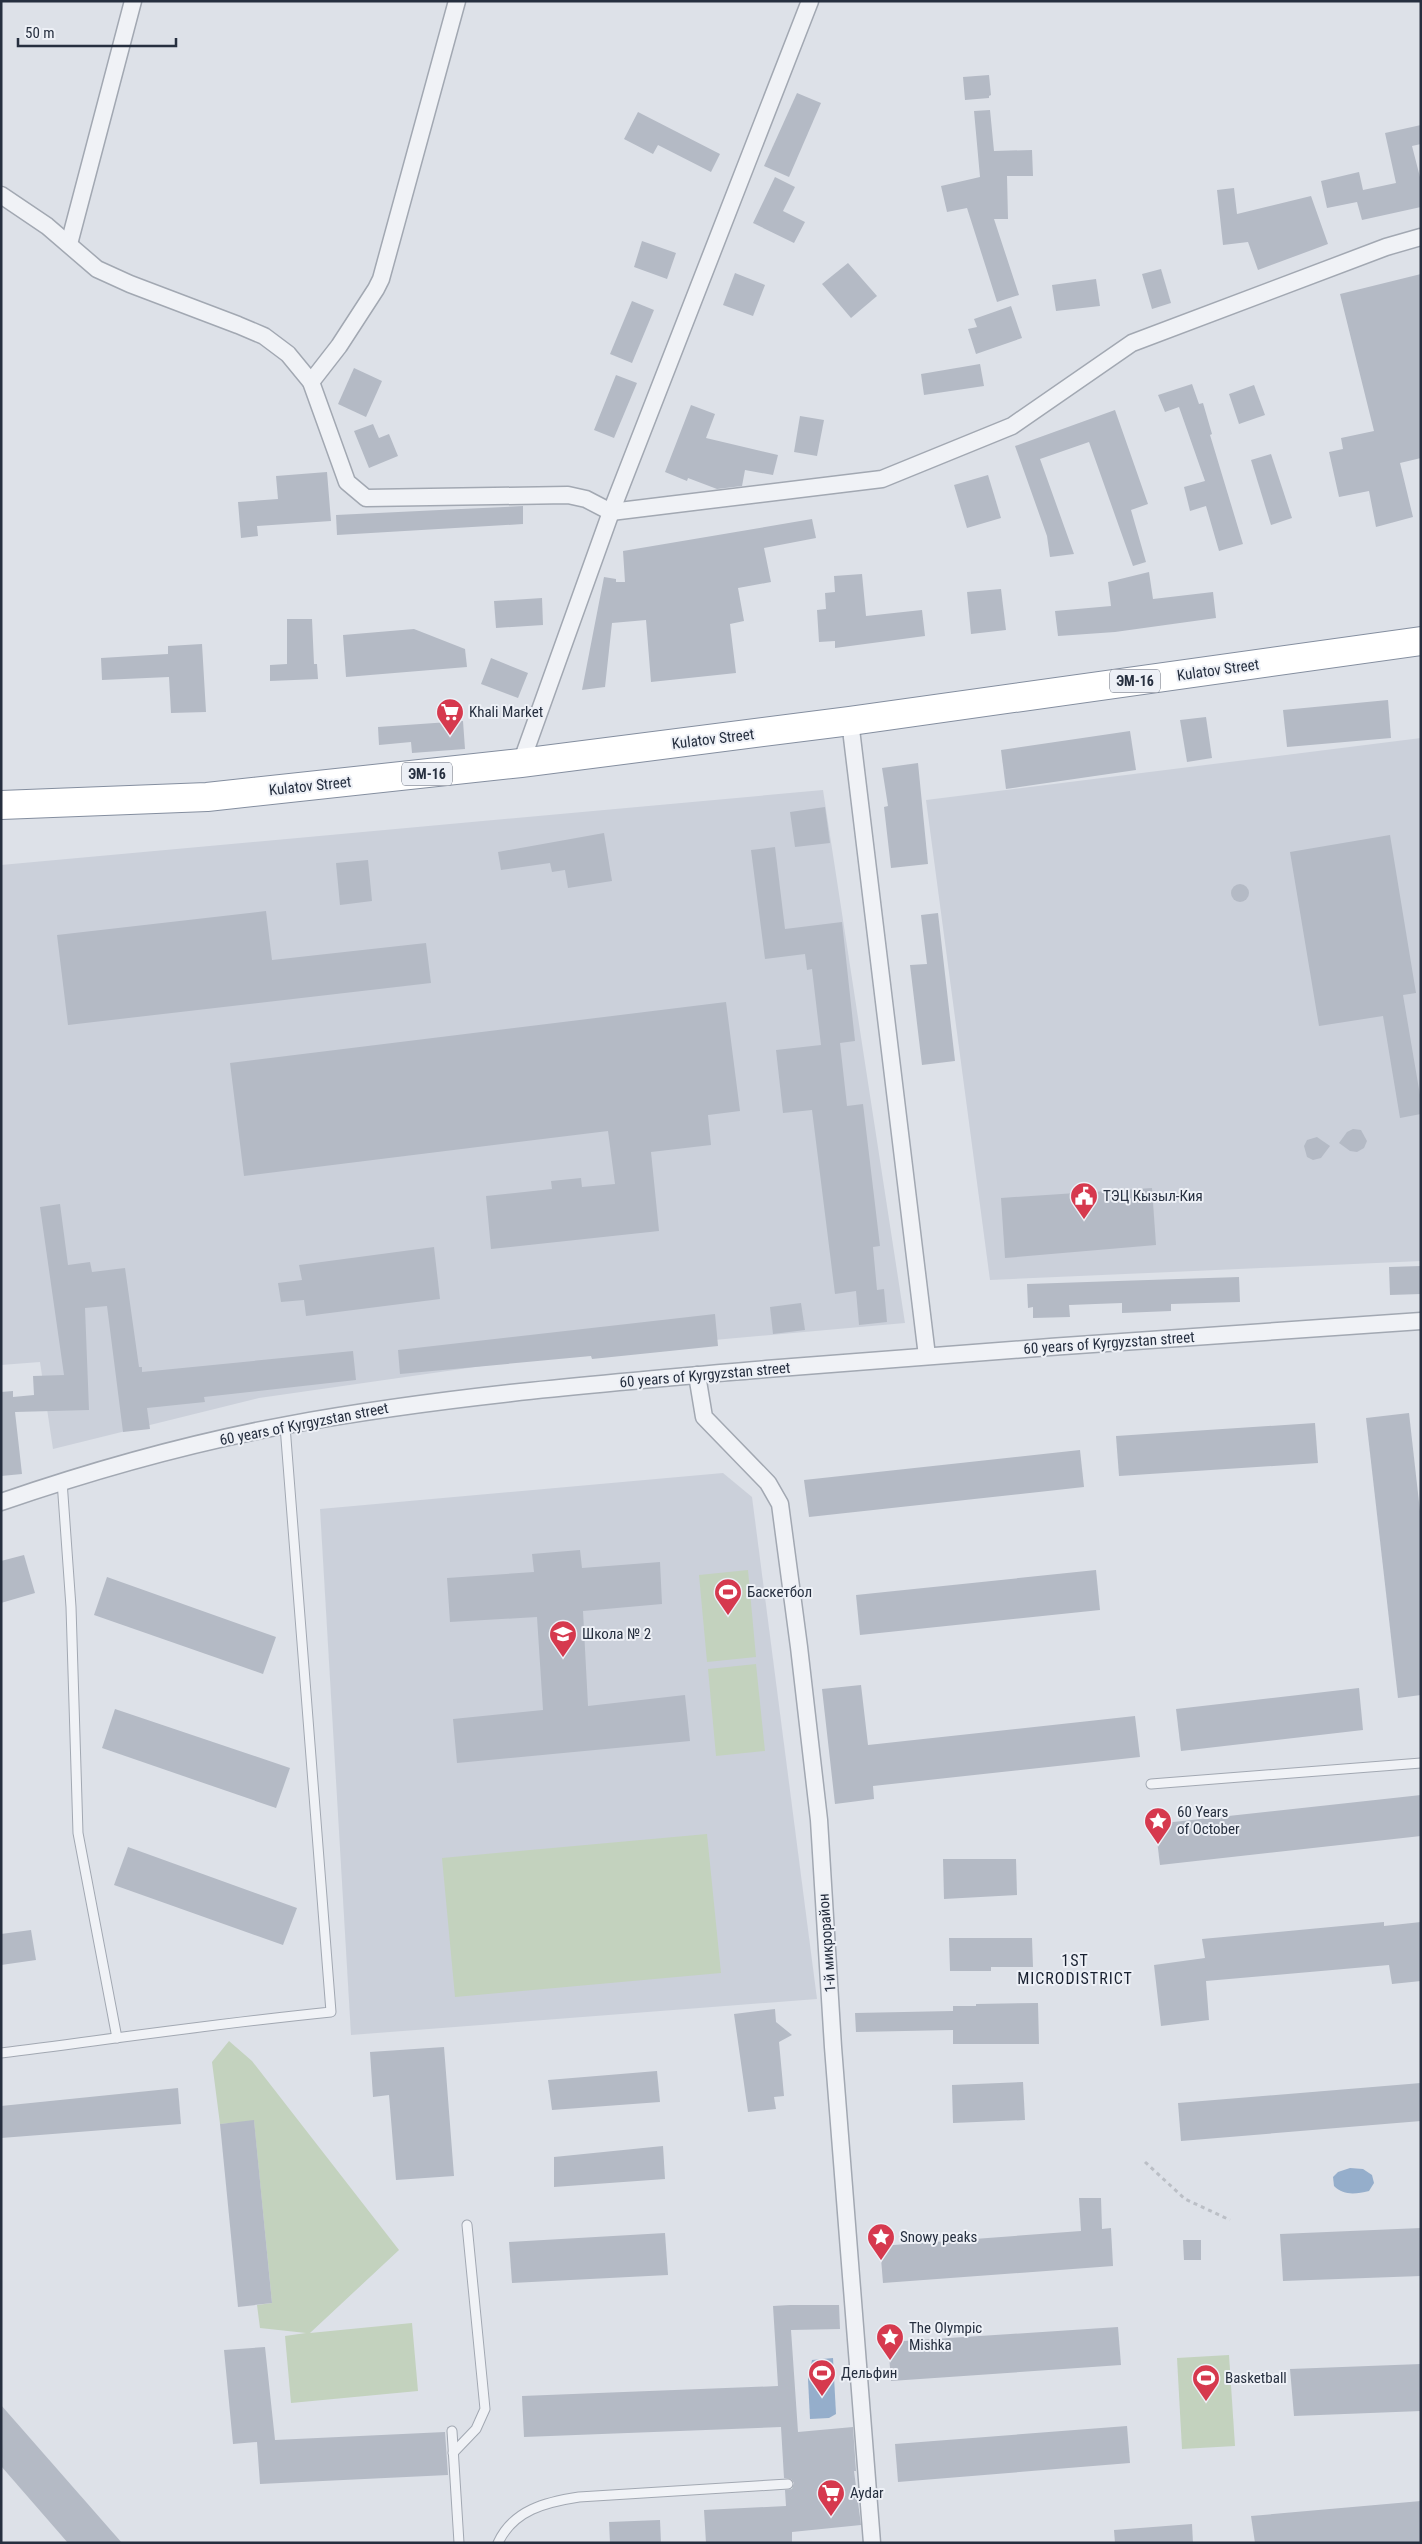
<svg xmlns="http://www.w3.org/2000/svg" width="1422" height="2544" font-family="'Roboto Condensed',sans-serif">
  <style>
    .built { fill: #cbd0da }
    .green { fill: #c3d2be }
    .water { fill: #95aecb }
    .building { fill: #b4bac5 }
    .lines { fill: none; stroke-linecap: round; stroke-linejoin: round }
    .service-casing { stroke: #a2a8b2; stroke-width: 11 }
    .minor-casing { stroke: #a2a8b2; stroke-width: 19 }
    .trunk-casing { stroke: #848e9f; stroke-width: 30 }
    .path { stroke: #bbbfc6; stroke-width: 3; stroke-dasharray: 4 4; stroke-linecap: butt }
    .service { stroke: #f0f2f6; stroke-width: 9 }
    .minor { stroke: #f0f2f6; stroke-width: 16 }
    .trunk { stroke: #fff; stroke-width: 28 }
    .labels { text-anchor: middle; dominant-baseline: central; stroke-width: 4; stroke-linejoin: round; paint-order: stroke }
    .shield { fill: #edf0f6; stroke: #626976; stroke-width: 1 }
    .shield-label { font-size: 14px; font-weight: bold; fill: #262f3f }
    .street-label { font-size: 15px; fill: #262f3f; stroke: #edf0f6 }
    .poi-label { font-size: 15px; fill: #262f3f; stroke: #edf0f6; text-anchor: start }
    .neighbourhood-label { font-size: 16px; letter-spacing: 1px; fill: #182030; stroke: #edf0f6 }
  </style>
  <rect width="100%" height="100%" fill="#dde1e8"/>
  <g class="built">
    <polygon points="1421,738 1421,1261 990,1280 926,800"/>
    <polygon points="823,790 905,1323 580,1352 259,1398 53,1449 40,1362 1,1365 1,865"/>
    <polygon points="723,1473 752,1497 817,1999 351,2035 320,1509"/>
  </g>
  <g class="green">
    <polygon points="748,1570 756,1657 707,1662 699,1575"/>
    <polygon points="756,1664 765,1751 716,1756 708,1669"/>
    <polygon points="707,1834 721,1973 455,1997 442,1858"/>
    <polygon points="229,2041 252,2061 399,2250 310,2333 412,2323 418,2391 291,2403 285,2336 306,2333 260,2328 257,2305 272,2303 254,2121 220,2124 212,2062"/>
    <polygon points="1229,2355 1235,2446 1182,2449 1177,2358"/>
  </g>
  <g class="water">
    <path d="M 1350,2168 L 1363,2169 L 1372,2175 L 1374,2183 L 1369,2191 C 1356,2194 1344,2196 1334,2186 L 1333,2177 L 1338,2172 Z"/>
    <polygon points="833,2358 836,2414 829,2418 810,2419 808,2379 812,2360"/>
  </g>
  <g class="building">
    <polygon points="989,75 991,95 989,96 989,98 965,100 963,77"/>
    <polygon points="797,93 821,103 789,177 764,166"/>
    <polygon points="990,110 994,151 1032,150 1033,176 1007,176 1008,219 994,219 1019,295 997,302 967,208 947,212 941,186 980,177 974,111"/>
    <polygon points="638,112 720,154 711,172 658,145 653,154 624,139"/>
    <polygon points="1421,125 1421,144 1412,146 1421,181 1421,207 1362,220 1357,202 1327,208 1321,181 1359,172 1363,190 1396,183 1385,133"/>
    <polygon points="775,177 795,187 783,211 805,222 794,243 753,223"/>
    <polygon points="1234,188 1237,214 1311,196 1328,244 1258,270 1248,242 1223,245 1217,190"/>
    <polygon points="642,241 676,253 667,279 634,267"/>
    <polygon points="848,263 877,296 851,318 822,284"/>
    <polygon points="1161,269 1171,303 1152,309 1142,274"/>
    <polygon points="735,273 765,285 753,316 723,305"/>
    <polygon points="1421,274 1421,458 1400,463 1413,517 1376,527 1369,491 1339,497 1329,452 1343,449 1341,438 1374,431 1340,294"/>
    <polygon points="1096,279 1100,306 1056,311 1052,285"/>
    <polygon points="632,301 654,310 632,363 610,354"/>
    <polygon points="1011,306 1022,338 976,354 968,329 977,327 974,319"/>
    <polygon points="980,364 984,386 924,395 921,374"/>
    <polygon points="354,368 382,381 366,417 338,404"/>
    <polygon points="616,375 637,383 614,438 594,430"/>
    <polygon points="1192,384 1199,404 1203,403 1212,434 1210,435 1243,544 1219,551 1206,506 1190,511 1184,487 1205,481 1179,407 1165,412 1158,395"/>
    <polygon points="1254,385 1265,415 1239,424 1229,394"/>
    <polygon points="691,405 715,414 706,438 778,455 773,475 745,470 742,486 717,489 688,478 687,481 665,472"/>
    <polygon points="1115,410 1148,504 1131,510 1146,562 1133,566 1089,442 1040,459 1074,554 1050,557 1047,536 1015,446"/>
    <polygon points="800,416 824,420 817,456 794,452"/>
    <polygon points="373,424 379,438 389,434 398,456 369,468 354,431"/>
    <polygon points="1271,454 1292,518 1271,525 1251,460"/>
    <polygon points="327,472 331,521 257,526 258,536 241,538 238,502 278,499 276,476"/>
    <polygon points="988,475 1001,518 967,528 954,485"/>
    <polygon points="523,506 523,524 337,535 336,515"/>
    <polygon points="812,519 816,538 764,548 771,582 738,588 744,621 730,624 736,673 651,682 646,620 612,623 605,687 582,690 604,577 616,579 616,582 625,582 623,551"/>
    <polygon points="1149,572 1153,599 1213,592 1216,618 1115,632 1058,636 1055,611 1111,606 1108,582"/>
    <polygon points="862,574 866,616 922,610 925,636 835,648 835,641 819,642 817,610 826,609 825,593 835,592 834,576"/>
    <polygon points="1001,589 1006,630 971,634 967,592"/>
    <polygon points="542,598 543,625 496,628 494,601"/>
    <polygon points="287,619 312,619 314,664 317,664 318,679 270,681 270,665 287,664"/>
    <polygon points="414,629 465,649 467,667 346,677 343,635"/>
    <polygon points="202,644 206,712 171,713 169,677 102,680 101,658 168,654 168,646"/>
    <polygon points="491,658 528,673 518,698 481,684"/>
    <polygon points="1388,700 1391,738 1287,747 1283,710"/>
    <polygon points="1206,717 1212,758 1187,762 1180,720"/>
    <polygon points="463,721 465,749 412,753 411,742 379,745 378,727"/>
    <polygon points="1130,731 1136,770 1006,789 1001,750"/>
    <polygon points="918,763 928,864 891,868 884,807 888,806 882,768"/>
    <polygon points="825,807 830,843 795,847 790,812"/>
    <polygon points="604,833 612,881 568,888 565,870 552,872 550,863 501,870 498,852"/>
    <polygon points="1390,835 1416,993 1403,995 1421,1101 1421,1114 1400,1118 1383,1016 1319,1026 1290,852"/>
    <polygon points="775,847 785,929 842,922 855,1041 840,1043 847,1106 863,1104 880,1246 873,1247 877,1290 884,1289 887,1322 859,1325 856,1291 835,1294 812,1110 783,1113 776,1050 821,1045 812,969 807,970 805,954 765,959 751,850"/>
    <polygon points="368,860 372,901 340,905 336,863"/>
    <circle cx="1240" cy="893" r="9"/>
    <polygon points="266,911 272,960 426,943 431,983 68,1025 57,935"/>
    <polygon points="938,913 955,1061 922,1065 910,965 927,964 921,915"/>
    <polygon points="726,1002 740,1111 708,1115 711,1145 651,1152 659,1231 491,1249 486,1196 552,1189 551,1181 581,1178 582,1187 615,1184 608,1131 244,1176 230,1063"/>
    <polygon points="1353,1129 1361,1130 1367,1141 1364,1148 1357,1152 1350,1151 1339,1143 1347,1132"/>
    <polygon points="1317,1137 1330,1146 1321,1158 1313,1160 1307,1157 1304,1146 1307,1140"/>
    <polygon points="1152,1188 1156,1245 1005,1258 1001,1198"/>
    <polygon points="60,1204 68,1265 90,1262 92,1272 125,1268 139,1367 142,1367 142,1372 353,1351 356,1380 204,1397 205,1402 147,1408 150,1429 123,1432 107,1306 85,1308 89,1410 15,1412 22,1474 1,1476 1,1392 13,1391 13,1397 34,1395 33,1376 64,1375 40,1207"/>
    <polygon points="434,1247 440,1299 306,1316 304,1300 281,1302 278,1283 302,1280 299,1265"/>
    <polygon points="1421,1266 1421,1294 1390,1295 1389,1267"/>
    <polygon points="1239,1277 1240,1302 1171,1304 1171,1311 1122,1313 1122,1303 1069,1305 1070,1317 1033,1318 1033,1307 1028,1308 1027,1284"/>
    <polygon points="801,1303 805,1330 773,1334 770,1307"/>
    <polygon points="715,1314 718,1346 592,1359 591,1356 400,1374 398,1350"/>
    <polygon points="1409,1413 1421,1520 1421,1695 1398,1698 1366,1418"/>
    <polygon points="1315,1423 1318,1463 1119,1476 1116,1436"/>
    <polygon points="1080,1450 1084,1487 809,1517 804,1480"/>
    <polygon points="580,1550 582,1568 660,1562 662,1604 583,1611 588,1706 685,1695 690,1741 457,1763 453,1719 543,1710 537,1617 450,1622 447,1578 534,1572 532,1554"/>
    <polygon points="24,1555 35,1593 1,1603 1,1561"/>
    <polygon points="1096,1570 1100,1610 860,1635 856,1595"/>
    <polygon points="107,1577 276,1637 263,1674 94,1615"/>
    <polygon points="861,1685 868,1745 1135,1716 1140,1757 873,1786 874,1799 835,1804 822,1689"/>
    <polygon points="1359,1688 1363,1730 1181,1751 1176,1709"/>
    <polygon points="115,1709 290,1768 276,1808 102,1748"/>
    <polygon points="1421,1795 1421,1836 1160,1865 1155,1824"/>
    <polygon points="128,1847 297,1908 283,1945 114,1885"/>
    <polygon points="943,1859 1016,1859 1017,1895 944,1899"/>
    <polygon points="1384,1922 1384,1926 1421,1922 1421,1981 1392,1984 1389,1965 1206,1981 1209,2020 1161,2026 1154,1965 1205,1958 1202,1939"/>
    <polygon points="31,1930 36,1960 1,1965 1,1934"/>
    <polygon points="949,1938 1032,1938 1033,1967 991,1967 991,1971 950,1971"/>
    <polygon points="1038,2003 1039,2044 953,2044 953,2030 856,2032 855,2013 953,2011 953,2006 976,2006 976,2004"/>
    <polygon points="775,2009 776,2022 792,2035 779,2042 784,2096 774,2097 776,2109 748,2112 734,2014"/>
    <polygon points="444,2047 454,2176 396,2180 389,2095 373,2097 370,2052"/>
    <polygon points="657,2071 660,2102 552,2110 548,2080"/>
    <polygon points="1023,2082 1025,2120 953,2123 952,2085"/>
    <polygon points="1421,2083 1421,2121 1181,2141 1178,2103"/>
    <polygon points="178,2088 181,2124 1,2138 1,2106"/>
    <polygon points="254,2120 272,2303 238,2307 220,2124"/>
    <polygon points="663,2146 665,2179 554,2187 554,2157"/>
    <polygon points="1079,2198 1101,2198 1102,2229 1111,2228 1113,2266 883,2283 880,2246 1081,2231"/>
    <polygon points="1421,2228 1421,2276 1283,2281 1280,2234"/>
    <polygon points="665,2233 668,2275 512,2283 509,2242"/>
    <polygon points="1183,2240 1201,2240 1201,2260 1184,2260"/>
    <polygon points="790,2305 839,2305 840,2329 791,2330 798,2432 853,2427 856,2471 854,2471 861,2525 792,2532 792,2543 706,2543 704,2510 786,2506 785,2490 792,2489 794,2483 791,2479 784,2478 781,2427 524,2437 522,2396 778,2386 773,2306"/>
    <polygon points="1118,2327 1121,2365 891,2381 888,2342"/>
    <polygon points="265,2347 275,2440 445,2432 448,2475 260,2484 257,2442 233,2444 224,2350"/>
    <polygon points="1421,2364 1421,2411 1294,2416 1290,2369"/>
    <polygon points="1,2405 122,2543 68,2543 1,2466"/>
    <polygon points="1127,2426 1130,2463 898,2482 895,2444"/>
    <polygon points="1421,2501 1421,2543 1255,2543 1251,2516"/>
    <polygon points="660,2520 661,2543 610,2543 609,2522"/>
    <polygon points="1192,2524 1193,2543 1115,2543 1114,2530"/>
  </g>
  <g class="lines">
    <g class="service-casing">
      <g id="service">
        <polyline points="62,1481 71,1607 78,1833 117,2038"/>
        <polyline points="1151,1784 1421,1763"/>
        <path d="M 1,2053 C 111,2039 221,2023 331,2012 L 285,1426"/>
        <polyline points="452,2431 459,2543"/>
        <polyline points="453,2453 476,2429 485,2409 467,2225"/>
        <path d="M 498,2543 C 513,2510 546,2502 579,2497 L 788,2484"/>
      </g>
    </g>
    <g class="minor-casing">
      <g id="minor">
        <polyline points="1,195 47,226 97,269 130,284 238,325 264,336 288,354 311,382 347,482 366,498 568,495 586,499 611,512 882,479 1012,426 1132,343 1386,247 1421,237"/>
        <polyline points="69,244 133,1"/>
        <polyline points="311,382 339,346 376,289 381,279 457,1"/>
        <polyline points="850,721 927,1356"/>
        <polyline points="521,763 611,512 810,1"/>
        <polyline points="697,1375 704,1417 768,1483 780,1504 799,1647 819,1820 833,2047 872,2543"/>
        <path d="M 1,1502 C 94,1470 190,1443 287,1425 C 445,1396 606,1383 766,1369 C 984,1351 1203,1336 1421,1321"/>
      </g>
    </g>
    <g class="trunk-casing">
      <polyline id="trunk" points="1,805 207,797 521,763 850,721 1421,641"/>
    </g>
    <polyline class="path" points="1145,2162 1185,2199 1230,2220"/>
    <use href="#service" class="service"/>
    <use href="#minor" class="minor"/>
    <use href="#trunk" class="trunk"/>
  </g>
  <defs>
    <g id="supermarket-pin" transform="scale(1.4375)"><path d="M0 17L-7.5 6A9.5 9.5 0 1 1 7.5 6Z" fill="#d6394e" stroke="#edf0f6"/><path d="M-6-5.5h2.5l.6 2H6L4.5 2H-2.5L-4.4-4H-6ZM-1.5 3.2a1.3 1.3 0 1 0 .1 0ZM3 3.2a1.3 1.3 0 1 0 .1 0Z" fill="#fff"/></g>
    <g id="civic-pin" transform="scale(1.4375)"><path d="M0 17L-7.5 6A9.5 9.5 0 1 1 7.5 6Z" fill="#d6394e" stroke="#edf0f6"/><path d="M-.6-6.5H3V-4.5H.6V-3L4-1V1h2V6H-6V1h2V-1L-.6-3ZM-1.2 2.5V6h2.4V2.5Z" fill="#fff"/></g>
    <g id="stadium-pin" transform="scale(1.4375)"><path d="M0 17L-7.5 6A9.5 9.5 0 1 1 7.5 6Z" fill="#d6394e" stroke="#edf0f6"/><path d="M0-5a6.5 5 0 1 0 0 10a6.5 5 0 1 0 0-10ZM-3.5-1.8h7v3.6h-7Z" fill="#fff"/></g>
    <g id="school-pin" transform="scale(1.4375)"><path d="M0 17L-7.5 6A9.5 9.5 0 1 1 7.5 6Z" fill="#d6394e" stroke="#edf0f6"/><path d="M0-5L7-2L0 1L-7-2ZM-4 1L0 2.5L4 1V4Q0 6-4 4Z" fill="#fff"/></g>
    <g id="sight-pin" transform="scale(1.4375)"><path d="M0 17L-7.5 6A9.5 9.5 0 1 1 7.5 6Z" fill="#d6394e" stroke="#edf0f6"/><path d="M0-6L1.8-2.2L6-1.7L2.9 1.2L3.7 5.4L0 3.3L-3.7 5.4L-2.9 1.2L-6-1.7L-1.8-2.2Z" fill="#fff"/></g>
  </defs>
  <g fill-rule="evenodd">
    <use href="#supermarket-pin" x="450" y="712"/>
    <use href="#civic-pin" x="1084" y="1196"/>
    <use href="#stadium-pin" x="728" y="1592"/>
    <use href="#school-pin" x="563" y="1634"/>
    <use href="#sight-pin" x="1158" y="1821"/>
    <use href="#sight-pin" x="881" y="2237"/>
    <use href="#sight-pin" x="890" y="2337"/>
    <use href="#stadium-pin" x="822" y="2373"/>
    <use href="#stadium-pin" x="1206" y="2378"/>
    <use href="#supermarket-pin" x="831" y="2493"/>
  </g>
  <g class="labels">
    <g class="shield">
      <rect x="1110" y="669.5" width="50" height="23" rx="4"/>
      <rect x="402" y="762.5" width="50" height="23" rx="4"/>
    </g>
    <g class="shield-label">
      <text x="1135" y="681">ЭМ-16</text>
      <text x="427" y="774">ЭМ-16</text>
    </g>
    <g class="street-label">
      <text transform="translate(1218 670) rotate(-8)">Kulatov Street</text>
      <text transform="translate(713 739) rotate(-7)">Kulatov Street</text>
      <text transform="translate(310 786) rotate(-6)">Kulatov Street</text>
      <text transform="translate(1109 1343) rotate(-4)">60 years of Kyrgyzstan street</text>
      <text transform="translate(705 1375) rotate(-5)">60 years of Kyrgyzstan street</text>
      <text transform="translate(304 1424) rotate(-11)">60 years of Kyrgyzstan street</text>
      <text transform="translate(827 1943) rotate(-94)">1-й микрорайон</text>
    </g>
    <g class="poi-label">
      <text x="469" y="712">Khali Market</text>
      <text x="1103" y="1196">ТЭЦ Кызыл-Кия</text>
      <text x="747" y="1592">Баскетбол</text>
      <text x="582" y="1634">Школа № 2</text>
      <text x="1177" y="1812">60 Years<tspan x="1177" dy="17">of October</tspan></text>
      <text x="900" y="2237">Snowy peaks</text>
      <text x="909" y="2328">The Olympic<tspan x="909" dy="17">Mishka</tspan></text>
      <text x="841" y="2373">Дельфин</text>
      <text x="1225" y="2378">Basketball</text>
      <text x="850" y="2493">Aydar</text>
    </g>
    <g class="neighbourhood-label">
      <text x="1075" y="1960">1ST<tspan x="1075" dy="18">MICRODISTRICT</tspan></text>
    </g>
  </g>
  <rect width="1422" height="2544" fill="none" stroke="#262f3f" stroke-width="5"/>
  <path d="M18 38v8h158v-8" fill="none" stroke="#262f3f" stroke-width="2.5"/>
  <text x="25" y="38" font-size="15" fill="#262f3f" stroke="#edf0f6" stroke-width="4" paint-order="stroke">50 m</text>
</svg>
